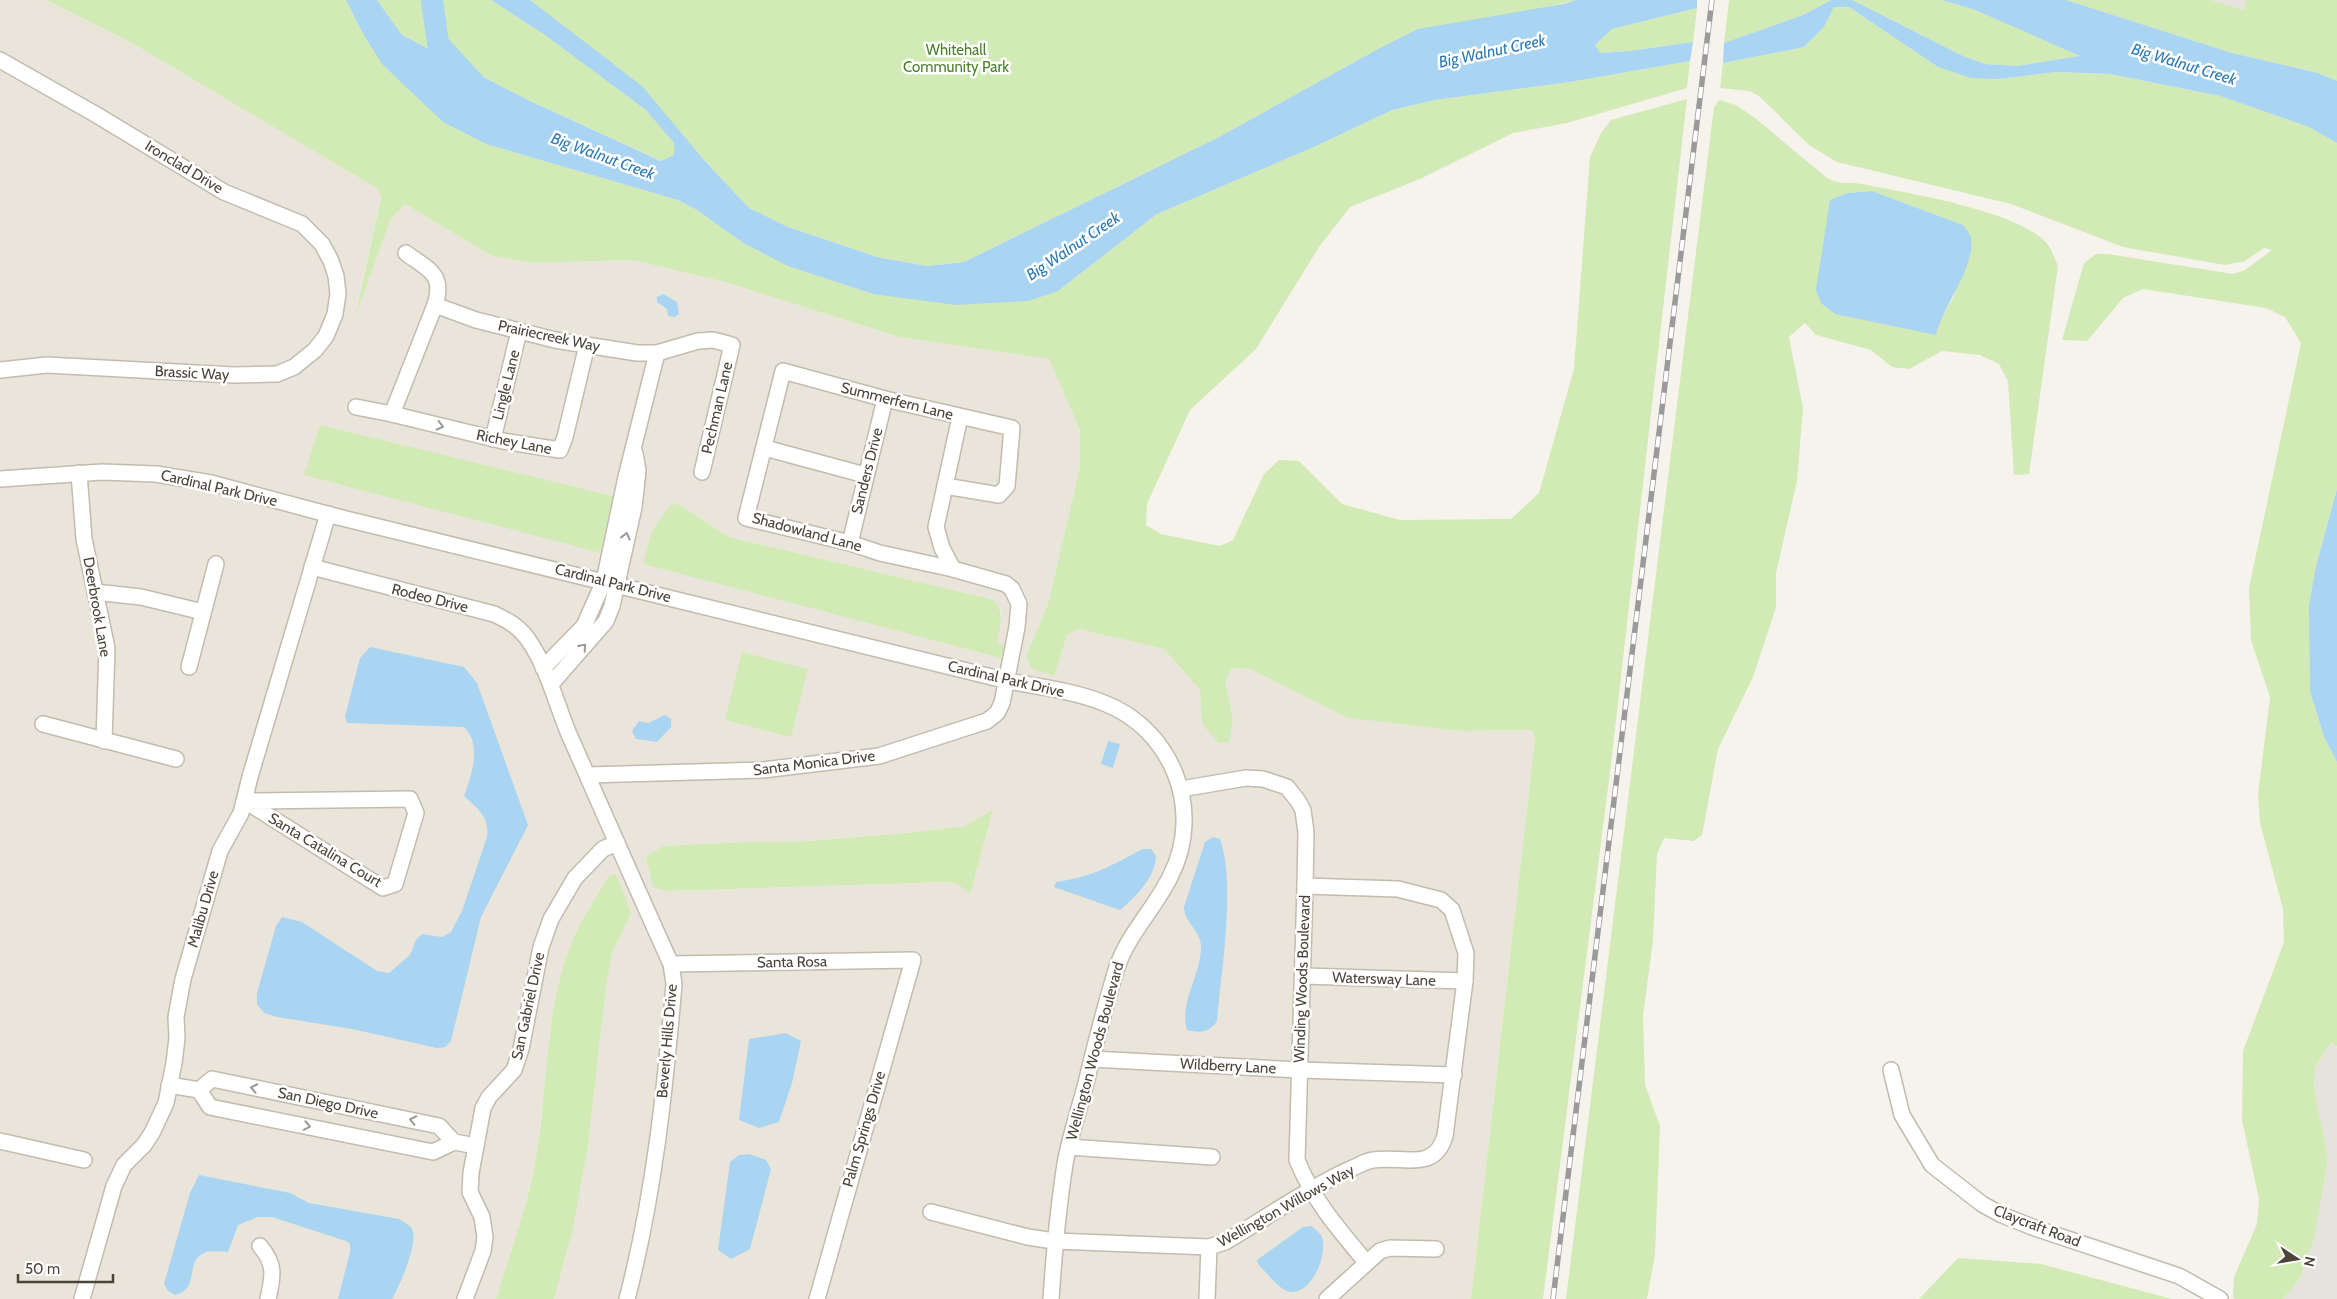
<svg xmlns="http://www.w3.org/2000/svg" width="2337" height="1299" font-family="Cabin,sans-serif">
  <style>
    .residential { fill: #eae5da; fill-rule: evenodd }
    .industrial { fill: #e6e2dd }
    .green { fill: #d2eab5; fill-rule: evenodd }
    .water { fill: #a9d4f2 }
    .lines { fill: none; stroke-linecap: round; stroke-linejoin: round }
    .river { stroke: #a9d4f2; stroke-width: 22 }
    .minor-casing { stroke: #c2bbae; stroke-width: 18 }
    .minor { stroke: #fff; stroke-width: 15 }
    .rail-casing { stroke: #9a9a9a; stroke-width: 5.5 }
    .rail { stroke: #fff; stroke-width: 4; stroke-dasharray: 11; stroke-linecap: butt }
    .oneway { stroke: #9c9892 }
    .labels { text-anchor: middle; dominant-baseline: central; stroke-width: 5; stroke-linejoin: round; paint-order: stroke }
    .park-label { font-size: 15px; fill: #4a7f2a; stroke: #fff }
    .street-label { font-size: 15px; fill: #4b4439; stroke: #fff }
    .water-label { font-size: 16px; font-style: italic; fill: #2e7ab2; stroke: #fff }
  </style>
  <rect width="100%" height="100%" fill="#f6f3ec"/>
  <path class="residential" d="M 0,0 L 46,0 L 130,42 L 378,189 L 381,197 L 356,311 L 391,218 L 405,204 L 492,256 L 533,263 L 632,260 L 725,282 L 899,337 L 1049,359 L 1081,430 L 1080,467 L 1048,604 L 1026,656 L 1054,676 L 1067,635 L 1079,629 L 1164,649 L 1200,690 L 1202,724 L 1233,720 L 1225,680 L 1231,668 L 1250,669 L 1348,718 L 1461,731 L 1532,730 L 1535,738 L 1471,1299 L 554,1299 L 573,1229 L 588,1146 L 606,988 L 612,954 L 631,913 L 560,980 L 550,1032 L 537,1154 L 522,1218 L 496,1299 L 0,1299 ZM 320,426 L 321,426 L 613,496 L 305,475 ZM 678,504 L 729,537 L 991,599 L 1001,610 L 997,643 L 1005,646 L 1002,658 L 644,564 ZM 993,811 L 970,893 L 958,883 L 949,882 L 668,891 L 646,858 L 663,846 L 744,842 L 809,841 L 917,832 L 965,826 Z"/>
  <g class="industrial">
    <polygon points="2211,0 2247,0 2244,10"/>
    <polygon points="2331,1042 2337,1048 2337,1299 2283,1299 2299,1280 2314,1240 2328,1158 2314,1087 2315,1068"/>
  </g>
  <g class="green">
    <polygon points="46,0 346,0 362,32 443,122 486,144 678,200 697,210 743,243 789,266 873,294 1058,291 1157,214 1314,147 1392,110 1435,100 1570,82 1690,61 1687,88 1567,123 1513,133 1420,179 1350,207 1319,247 1256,349 1190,410 1147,504 1146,525 1161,534 1220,546 1233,540 1264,474 1279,460 1299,461 1342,504 1400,520 1511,519 1539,493 1574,369 1590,157 1601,133 1611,120 1687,99 1611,764 1543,1299 1471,1299 1535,738 1532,730 1461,731 1348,718 1250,669 1232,668 1225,680 1233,720 1229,742 1219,743 1202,724 1200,690 1164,649 1079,629 1067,635 1054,676 1032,669 1026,656 1048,604 1080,467 1080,430 1049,359 899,337 725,282 632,260 533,263 492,256 405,204 391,218 355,317 381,198 378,189 130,42"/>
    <polygon points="377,0 491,0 545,35 647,110 674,143 674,155 662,161 530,101 402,35"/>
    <polygon points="530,0 1576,0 1378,49 1219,137 964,262 927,266 877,257 788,227 749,208 704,160"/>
    <polygon points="1729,0 1831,0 1803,15 1724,43"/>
    <polygon points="1852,0 1942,0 1975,10 2081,56 2017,66 1985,64 1963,56"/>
    <polygon points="2066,0 2211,0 2244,10 2247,0 2337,0 2337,81 2318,73 2232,53"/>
    <polygon points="1834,7 1849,7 1938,67 1999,79 2056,72 2110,74 2220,96 2309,127 2337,143 2337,489 2316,566 2310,691 2324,737 2337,762 2337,1047 2331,1042 2315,1068 2314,1087 2328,1158 2314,1240 2299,1280 2283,1299 2235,1299 2233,1297 2234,1277 2257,1224 2259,1199 2242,1120 2243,1051 2284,942 2283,909 2260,823 2258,795 2270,697 2251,640 2249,588 2301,343 2285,317 2266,308 2143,289 2123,298 2087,341 2062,340 2084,263 2096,254 2108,254 2233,274 2245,270 2272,250 2264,248 2245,261 2225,265 2123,247 2011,204 1837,162 1809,145 1760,97 1750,91 1720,88 1723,63 1804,47 1824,27"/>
    <polygon points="1697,8 1693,42 1629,51 1599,53 1595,45 1612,29"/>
    <path d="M 1719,100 L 1736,105 L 1755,118 L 1827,178 C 1842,186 1851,181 1867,185 C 1908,193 2024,212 2048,245 C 2052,251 2055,259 2058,266 L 2029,474 L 2014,475 L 2008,381 L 1999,364 L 1980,355 L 1942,351 L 1909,369 L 1892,367 L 1871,350 L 1816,335 L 1805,323 L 1789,337 L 1803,408 L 1797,481 L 1776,573 L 1776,607 L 1753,677 L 1718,749 L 1702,835 L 1694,841 L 1664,838 L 1657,854 L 1653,940 L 1643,1016 L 1645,1085 L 1660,1126 L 1655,1255 L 1647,1299 L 1566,1299 L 1714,107 ZM 1872,191 L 1963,225 L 1970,254 L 1953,298 L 1938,325 L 1848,193 Z"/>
    <polygon points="320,425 613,496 616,505 605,554 304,475"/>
    <path d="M 678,504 L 729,537 L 991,599 C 1007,608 999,628 997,643 L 1005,646 L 1001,658 L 643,564 L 652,531 L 670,505 Z"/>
    <polygon points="742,652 808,669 791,737 725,720"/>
    <polygon points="993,810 970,894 958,884 949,882 668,891 653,887 646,857 663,846 744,842 809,841 917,832 965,826"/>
    <path d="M 616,874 L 631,913 L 612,954 L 606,988 L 588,1146 L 573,1229 L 554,1299 L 496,1299 C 511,1251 529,1202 537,1152 C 548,1080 545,1003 575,935 C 584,915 598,895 609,876 Z"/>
    <polygon points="1958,1258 2041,1264 2172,1299 1919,1299"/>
  </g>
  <g class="water">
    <polygon points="346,0 377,0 402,35 530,101 661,161 674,155 674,143 646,110 545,35 491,0 530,0 642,86 704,160 749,208 788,227 877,257 927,266 964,262 1219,137 1378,49 1418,29 1563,4 1576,0 1697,0 1697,8 1612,29 1595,45 1600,53 1629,51 1693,42 1690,61 1570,82 1435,100 1392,110 1314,147 1157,214 1058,291 1028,301 956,305 873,294 788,266 743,243 697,210 678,200 486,144 443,122 382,64 362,32"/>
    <polygon points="1831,0 1852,0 1963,56 1985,64 2017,66 2080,56 1975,10 1942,0 2066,0 2232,53 2318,73 2337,81 2337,143 2309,127 2220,96 2110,74 2056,72 1999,79 1971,78 1938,67 1849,7 1834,7 1824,27 1804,47 1723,63 1724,43 1803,15"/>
    <path d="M 1872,191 L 1963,225 C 1966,229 1970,234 1971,238 C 1976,266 1942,308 1936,335 L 1835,314 L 1821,303 L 1816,290 L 1830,200 L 1848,193 Z"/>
    <polygon points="663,294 677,302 679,314 675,317 668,316 667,309 657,302 657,297"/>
    <polygon points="2337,489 2337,762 2324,737 2310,691 2309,606 2316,566"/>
    <path d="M 370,647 L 464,667 L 477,683 L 528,825 L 481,917 L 451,1041 L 445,1047 L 437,1048 L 352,1029 L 277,1017 L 264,1013 L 257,1004 L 257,993 L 276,926 L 282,917 L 302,922 L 377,971 L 389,973 L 410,955 L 416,940 L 422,934 L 442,937 L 451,932 L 462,911 L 487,837 C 490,817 478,809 464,796 C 472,775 482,744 464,727 L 347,723 L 345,717 L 360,658 Z"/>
    <polygon points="665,715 671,719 671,727 657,742 636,739 632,731 639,721 648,723"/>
    <polygon points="1108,741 1120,744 1113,768 1101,764"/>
    <path d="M 1213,837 L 1220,839 C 1236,884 1221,972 1217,1021 C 1209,1033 1200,1033 1187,1030 C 1179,1001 1202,974 1201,945 C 1200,930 1184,922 1184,907 L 1205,842 Z"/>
    <path d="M 1143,849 L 1151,849 L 1156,856 C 1156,876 1135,898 1120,910 L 1054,887 L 1056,882 C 1093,877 1110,866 1143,849 Z"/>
    <polygon points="786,1033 801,1041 792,1083 779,1122 759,1128 739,1120 749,1039"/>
    <polygon points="749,1154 766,1160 771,1169 750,1249 731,1259 718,1250 730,1162 739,1155"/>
    <path d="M 199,1175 L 290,1193 L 309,1203 L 399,1219 C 403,1222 409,1224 412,1229 C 419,1242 400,1285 392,1299 L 338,1299 L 350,1252 L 350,1244 L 346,1241 L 272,1217 L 258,1217 L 238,1225 L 228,1252 C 221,1252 211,1250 204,1253 C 184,1261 201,1289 175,1295 L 168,1291 L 164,1284 L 190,1193 Z"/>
    <path d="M 1312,1226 C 1314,1229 1319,1232 1321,1235 C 1330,1253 1310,1299 1287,1291 C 1277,1287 1266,1272 1258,1264 L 1257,1260 L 1303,1227 Z"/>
  </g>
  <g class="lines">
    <polyline class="river" points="432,0 438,44 476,85"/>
    <g class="minor-casing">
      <g id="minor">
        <polyline points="0,60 95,114 224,192 302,224 322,244 331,261 336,276 338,294 335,314 326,336 315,350 294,367 277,374 233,375 47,365 0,370"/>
        <polyline points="435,305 476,320 555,340 637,353 657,353 698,341 713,340 732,345 702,472"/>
        <polyline points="356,407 392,414 503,441 560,450 565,437 587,345"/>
        <path d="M 392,414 L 435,305 C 445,273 428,270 406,253"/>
        <polyline points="493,439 519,331"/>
        <polyline points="765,448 865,475"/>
        <polyline points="79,473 84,539 107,648 104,741"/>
        <path d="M 0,479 L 102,472 L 156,474 L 211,483 L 338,517 L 1008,681 C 1040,687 1074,691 1104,703 C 1172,729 1204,810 1171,875 C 1155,909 1128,933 1116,970 C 1105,1007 1095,1045 1086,1083 C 1079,1110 1070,1136 1065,1164 C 1058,1209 1054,1254 1051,1299"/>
        <polyline points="850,543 885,399"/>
        <path d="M 312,567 L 494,614 C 507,620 518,626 527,638 C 547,666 555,700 568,732 C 602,809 636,887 671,964 L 674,984 C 665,1090 654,1196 627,1299"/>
        <polyline points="953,569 942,548 936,527 960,417"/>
        <polyline points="95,592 141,597 203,612"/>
        <polyline points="189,667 216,564"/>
        <polyline points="543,668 584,626 604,581 626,477 657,353"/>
        <polyline points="551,684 606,621 612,606 634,507 638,471 635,453"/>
        <polyline points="43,724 176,759"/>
        <polyline points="588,775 763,770 879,756 987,721 997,713 1002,703 1017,627 1019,604 1012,589 1006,584 953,569 880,553 850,543 746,518 783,371 885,399 1012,428 1007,486 999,495 945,486"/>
        <path d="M 1181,789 L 1246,778 L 1263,779 L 1287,787 L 1298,801 L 1303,810 L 1306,832 L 1305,886 L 1297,1160 C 1313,1200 1339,1230 1366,1262"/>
        <polygon points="410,799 416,813 395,884 383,888 245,801"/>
        <polyline points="671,964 913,960 817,1299"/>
        <polyline points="1303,976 1465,981"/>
        <polyline points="1092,1059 1300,1070 1454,1075"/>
        <polyline points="1891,1070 1902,1115 1932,1165 1982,1204 2002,1215 2032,1227 2179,1276 2220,1299"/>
        <polyline points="169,1085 199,1090 210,1107 433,1152 454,1142 476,1146"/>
        <polyline points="199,1090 212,1079 439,1126 454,1142"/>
        <polyline points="0,1141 84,1160"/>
        <polyline points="1069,1147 1212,1157"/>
        <path d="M 931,1212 L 1028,1237 L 1054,1241 L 1209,1247 L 1225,1242 C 1266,1218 1305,1190 1348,1170 C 1356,1167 1365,1161 1373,1160 C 1402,1155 1434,1173 1445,1136 L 1465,981 L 1466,953 L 1452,910 L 1441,900 L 1398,889 L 1305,886"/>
        <path d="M 260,1246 C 276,1265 273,1276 268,1299"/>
        <polyline points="82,1299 114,1186 124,1165 144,1145 152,1133 166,1103 174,1063 177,1038 176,1017 183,979 220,851 241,813 250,777 328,514"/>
        <polyline points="465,1299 483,1251 485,1237 482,1217 470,1192 471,1173 483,1108 489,1097 514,1070 521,1049 541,947 551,919 575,878 603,849 617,843"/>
        <polyline points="1207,1299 1209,1247"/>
        <polyline points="1327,1299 1380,1251 1390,1248 1436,1249"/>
      </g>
    </g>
    <use href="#minor" class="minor"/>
    <g class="rail-casing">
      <polyline id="rail" points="1553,1299 1712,0"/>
    </g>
    <use href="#rail" class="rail"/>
  </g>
  <defs><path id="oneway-chevron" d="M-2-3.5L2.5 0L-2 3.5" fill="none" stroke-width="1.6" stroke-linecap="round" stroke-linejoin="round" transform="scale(1.25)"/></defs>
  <g class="oneway">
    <use href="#oneway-chevron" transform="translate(440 426) rotate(14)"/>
    <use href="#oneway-chevron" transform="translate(626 536) rotate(-76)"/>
    <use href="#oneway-chevron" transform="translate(583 647) rotate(-49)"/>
    <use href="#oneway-chevron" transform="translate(254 1088) rotate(-168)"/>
    <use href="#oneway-chevron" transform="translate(413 1120) rotate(-168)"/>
    <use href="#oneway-chevron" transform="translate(307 1126) rotate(11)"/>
  </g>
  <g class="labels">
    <g class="park-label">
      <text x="956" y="50">Whitehall<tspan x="956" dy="17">Community Park</tspan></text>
    </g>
    <g class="street-label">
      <text transform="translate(184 167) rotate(31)">Ironclad Drive</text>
      <text transform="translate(549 336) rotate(12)">Prairiecreek Way</text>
      <text transform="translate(192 373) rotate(3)">Brassic Way</text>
      <text transform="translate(506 385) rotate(-76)">Lingle Lane</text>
      <text transform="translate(897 401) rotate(14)">Summerfern Lane</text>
      <text transform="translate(717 408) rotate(-77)">Pechman Lane</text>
      <text transform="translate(514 442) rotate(11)">Richey Lane</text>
      <text transform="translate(867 471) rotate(-76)">Sanders Drive</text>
      <text transform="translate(219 488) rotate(13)">Cardinal Park Drive</text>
      <text transform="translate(807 532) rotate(15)">Shadowland Lane</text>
      <text transform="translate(613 583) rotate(14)">Cardinal Park Drive</text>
      <text transform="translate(430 598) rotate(14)">Rodeo Drive</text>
      <text transform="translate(97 607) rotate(80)">Deerbrook Lane</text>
      <text transform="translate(1006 679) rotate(13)">Cardinal Park Drive</text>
      <text transform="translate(814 763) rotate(-7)">Santa Monica Drive</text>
      <text transform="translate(325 850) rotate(31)">Santa Catalina Court</text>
      <text transform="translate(203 909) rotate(-74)">Malibu Drive</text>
      <text transform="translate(792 962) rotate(-1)">Santa Rosa</text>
      <text transform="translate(1302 979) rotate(-88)">Winding Woods Boulevard</text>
      <text transform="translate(1384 979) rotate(2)">Watersway Lane</text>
      <text transform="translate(528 1006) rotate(-78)">San Gabriel Drive</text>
      <text transform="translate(667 1041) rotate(-85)">Beverly Hills Drive</text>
      <text transform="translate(1095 1051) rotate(-75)">Wellington Woods Boulevard</text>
      <text transform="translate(1228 1066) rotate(3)">Wildberry Lane</text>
      <text transform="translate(328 1103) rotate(12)">San Diego Drive</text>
      <text transform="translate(864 1129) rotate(-74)">Palm Springs Drive</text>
      <text transform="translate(1286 1206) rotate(-29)">Wellington Willows Way</text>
      <text transform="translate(2037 1226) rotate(21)">Claycraft Road</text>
    </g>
    <g class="water-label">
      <text transform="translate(1492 51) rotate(-12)">Big Walnut Creek</text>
      <text transform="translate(2184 64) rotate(17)">Big Walnut Creek</text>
      <text transform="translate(603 156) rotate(20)">Big Walnut Creek</text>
      <text transform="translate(1073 246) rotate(-34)">Big Walnut Creek</text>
    </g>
  </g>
  <g transform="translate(2297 1259) rotate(102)" stroke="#ffffff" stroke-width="4" paint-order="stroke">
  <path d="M0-4L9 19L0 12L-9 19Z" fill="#4b4439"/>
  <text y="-8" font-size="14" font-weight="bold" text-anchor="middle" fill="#4b4439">N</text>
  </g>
  <path d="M18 1274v8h95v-8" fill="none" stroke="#4b4439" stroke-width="2.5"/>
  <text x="25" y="1274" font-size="15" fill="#4b4439" stroke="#ffffff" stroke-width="4" paint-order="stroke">50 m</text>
</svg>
